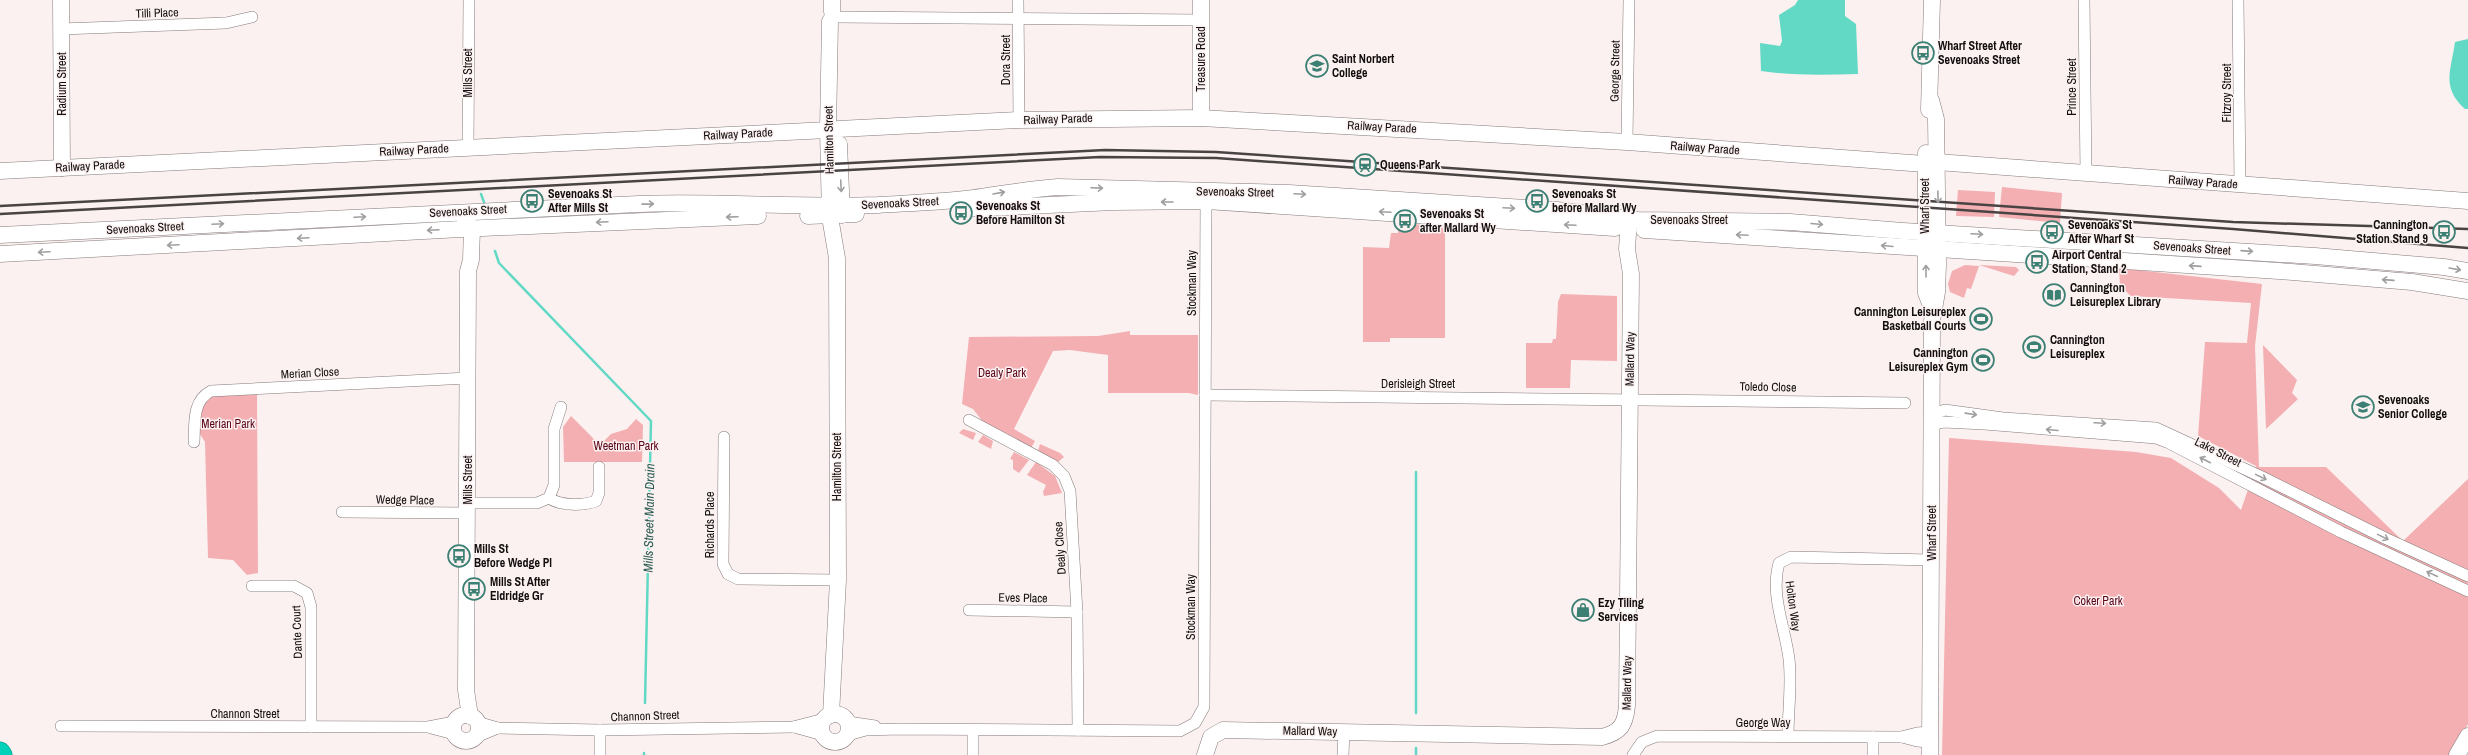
<svg xmlns="http://www.w3.org/2000/svg" width="2468" height="755" font-family="'Archivo Narrow',sans-serif">
  <style>
    .green { fill: #f4afb2 }
    .water { fill: #62d9c5 }
    .lines { fill: none; stroke-linecap: round; stroke-linejoin: round }
    .stream { stroke: #62d9c5; stroke-width: 2.5 }
    .street-casing { stroke: #847a7a; stroke-width: 12 }
    .secondary-casing { stroke: #847a7a; stroke-width: 17 }
    .highway-casing { stroke: #068d7c; stroke-width: 21 }
    .street { stroke: #fff; stroke-width: 11 }
    .secondary { stroke: #fff; stroke-width: 16 }
    .highway { stroke: #00d1b8; stroke-width: 20 }
    .rail { stroke: #494343; stroke-width: 2.5 }
    .oneway { stroke: #a09f9f }
    .labels { text-anchor: middle; dominant-baseline: central; stroke-width: 3; stroke-linejoin: round; paint-order: stroke }
    .street-label { font-size: 12px; fill: #120e0e; stroke: #fcf1f1 }
    .poi-label { font-size: 12px; font-weight: bold; fill: #120e0e; stroke: #fcf1f1; text-anchor: start }
    .park-label { font-size: 12px; fill: #590518; stroke: #fcf1f1 }
    .water-label { font-size: 13px; font-style: italic; fill: #285a51; stroke: #fcf1f1 }
  </style>
  <rect width="100%" height="100%" fill="#fcf1f1"/>
  <g class="green">
    <polygon points="2002,187 2062,193 2060,223 1999,217"/>
    <polygon points="1958,190 1995,192 1994,217 1956,216"/>
    <polygon points="1399,222 1445,228 1445,338 1390,338 1390,342 1363,342 1363,247 1389,248 1391,233 1398,233"/>
    <polygon points="1965,265 1979,266 1971,289 1967,288 1964,298 1950,292 1948,284 1952,271"/>
    <polygon points="1979,265 2016,267 2019,270 2014,276"/>
    <polygon points="2119,268 2262,284 2255,346 2259,467 2326,467 2403,541 2468,479 2468,724 2451,755 1942,755 1949,438 2136,452 2171,458 2219,488 2241,510 2256,466 2198,436 2205,342 2247,343 2251,303 2131,296 2120,286"/>
    <polygon points="1561,294 1617,296 1617,361 1571,360 1570,388 1526,388 1526,343 1552,343 1553,339 1556,339 1558,302"/>
    <polygon points="1130,331 1130,335 1198,335 1198,395 1189,393 1108,393 1108,355 1070,350 1053,351 1014,429 1035,441 1031,448 983,422 973,409 962,404 969,337 1098,336"/>
    <polygon points="2263,345 2297,380 2292,393 2298,399 2266,429"/>
    <polygon points="257,394 258,573 247,575 233,560 208,558 205,442 200,434 200,405 211,396"/>
    <polygon points="571,416 600,445 611,434 627,429 636,419 643,425 642,462 564,462 563,427"/>
    <polygon points="963,429 976,433 973,440 959,433"/>
    <polygon points="983,435 993,441 991,449 978,442"/>
    <polygon points="1040,444 1060,453 1064,457 1057,463 1038,451"/>
    <polygon points="1014,452 1029,460 1019,473 1013,469 1013,460 1010,459"/>
    <polygon points="1036,462 1055,476 1062,493 1044,496 1043,492 1046,485 1027,475"/>
  </g>
  <g class="water">
    <path d="M 1798,0 L 1845,0 L 1845,16 L 1856,24 L 1858,74 C 1825,75 1793,76 1761,71 L 1760,43 L 1780,46 L 1782,41 L 1779,15 L 1795,5 Z"/>
    <path d="M 2468,39 L 2468,109 L 2465,109 C 2441,87 2451,71 2455,42 Z"/>
  </g>
  <g class="lines">
    <g class="stream">
      <polyline points="481,194 485,205"/>
      <polyline points="495,251 499,263 651,421 645,703"/>
      <polyline points="1416,713 1416,472"/>
      <polyline points="644,755 644,753"/>
      <polyline points="1416,755 1416,748"/>
    </g>
    <g class="street-casing">
      <g id="street">
        <polyline points="1018,0 1019,120"/>
        <polyline points="2084,0 2086,174"/>
        <polyline points="2238,0 2240,185"/>
        <polyline points="837,17 1201,20"/>
        <polyline points="61,29 226,23 252,17"/>
        <polyline points="1627,142 1629,0"/>
        <polyline points="468,147 469,0"/>
        <polyline points="1205,395 1905,403"/>
        <polyline points="1933,414 1945,410 2003,418 2156,428 2262,477 2387,539 2468,576"/>
        <polyline points="969,420 1053,465 1064,476 1070,491 1077,612 1078,730"/>
        <polyline points="1933,424 1944,422 1984,424 2156,438 2167,442 2341,532 2468,591"/>
        <polyline points="724,437 723,564 728,574 738,579 838,580"/>
        <path d="M 194,442 C 195,423 192,401 211,391 L 468,378"/>
        <path d="M 549,498 C 561,506 583,506 596,501 L 599,493 L 599,467"/>
        <polyline points="468,503 537,503 549,498 554,485 554,429 561,407"/>
        <polyline points="342,512 468,513"/>
        <polyline points="252,586 294,586 307,593 311,607 311,727"/>
        <polyline points="969,610 1077,612"/>
        <polyline points="477,722 498,728 600,730 793,727 824,719"/>
        <polyline points="848,722 875,726"/>
        <polyline points="61,726 428,727 454,722"/>
        <polyline points="794,727 823,735"/>
        <polyline points="431,728 454,734"/>
        <polyline points="848,735 866,730 899,729 1180,731 1195,723 1204,707 1206,196"/>
        <path d="M 1788,736 C 1788,711 1792,684 1789,659 C 1785,627 1770,595 1779,563 L 1791,557 L 1932,560"/>
        <polyline points="476,737 498,728"/>
        <polyline points="1873,737 1873,755"/>
        <polyline points="1902,737 1917,741 1930,742"/>
        <polyline points="600,755 600,730"/>
        <polyline points="973,755 973,731"/>
        <polyline points="1343,755 1344,731"/>
        <polyline points="1633,755 1642,742 1657,736 1901,737 1917,733 1930,732"/>
      </g>
    </g>
    <g class="secondary-casing">
      <g id="secondary">
        <polyline points="61,0 62,168"/>
        <polyline points="1201,0 1201,118"/>
        <polyline points="832,12 832,0"/>
        <polyline points="830,21 828,130 830,217 837,258 838,580 831,715"/>
        <polyline points="1929,110 1932,0"/>
        <polyline points="838,129 1019,120 1201,118 1627,142 1925,164"/>
        <polyline points="839,144 842,215"/>
        <polyline points="1926,153 1926,293 1930,303"/>
        <polyline points="1937,162 2468,201"/>
        <polyline points="0,171 828,130"/>
        <polyline points="963,209 1114,202 1206,201 1615,228"/>
        <polyline points="808,216 856,214"/>
        <polyline points="465,222 472,228 471,260 468,271 466,690 470,716"/>
        <polyline points="1644,230 2279,271 2412,282 2468,291"/>
        <path d="M 0,235 C 213,226 426,213 639,204 C 718,201 798,208 878,205 C 910,203 942,202 974,198 C 1002,194 1029,189 1058,187 L 1289,193 L 1557,210 L 1638,220 L 1790,222 L 1903,231 L 2315,256 L 2444,267 L 2468,271"/>
        <polyline points="0,254 461,229 758,216"/>
        <circle cx="835" cy="728" r="14"/>
        <circle cx="466" cy="728" r="13"/>
        <path d="M 1205,755 L 1211,737 L 1223,730 L 1602,737 C 1621,732 1625,725 1627,706 L 1631,274 L 1627,249 L 1629,219"/>
        <polyline points="1930,755 1932,321 1937,292 1938,264 1936,119 1931,100"/>
        <polyline points="2457,755 2468,736"/>
      </g>
    </g>
    <g class="highway-casing">
      <polyline id="highway" points="0,752 2,755"/>
    </g>
    <use href="#street" class="street"/>
    <use href="#secondary" class="secondary"/>
    <use href="#highway" class="highway"/>
    <g class="rail">
      <polyline points="0,206 1105,150 1216,152 2233,222 2468,229"/>
      <polyline points="0,214 1100,157 1216,158 2233,229 2468,248"/>
    </g>
  </g>
  <defs><path id="oneway-shaft" d="M-6 0H5M1.5-3L5.5 0L1.5 3" fill="none" stroke-width="1.6" stroke-linecap="round" stroke-linejoin="round"/></defs>
  <g class="oneway">
    <use href="#oneway-shaft" transform="translate(841 186) rotate(87)"/>
    <use href="#oneway-shaft" transform="translate(1097 188) rotate(2)"/>
    <use href="#oneway-shaft" transform="translate(999 193) rotate(-10)"/>
    <use href="#oneway-shaft" transform="translate(1300 194) rotate(3)"/>
    <use href="#oneway-shaft" transform="translate(1938 197) rotate(89)"/>
    <use href="#oneway-shaft" transform="translate(1167 202) rotate(180)"/>
    <use href="#oneway-shaft" transform="translate(648 204) rotate(-1)"/>
    <use href="#oneway-shaft" transform="translate(1509 208) rotate(3)"/>
    <use href="#oneway-shaft" transform="translate(1385 212) rotate(-177)"/>
    <use href="#oneway-shaft" transform="translate(360 217) rotate(-3)"/>
    <use href="#oneway-shaft" transform="translate(732 217) rotate(178)"/>
    <use href="#oneway-shaft" transform="translate(602 222) rotate(177)"/>
    <use href="#oneway-shaft" transform="translate(218 224) rotate(-3)"/>
    <use href="#oneway-shaft" transform="translate(1817 224) rotate(5)"/>
    <use href="#oneway-shaft" transform="translate(1570 225) rotate(-177)"/>
    <use href="#oneway-shaft" transform="translate(433 230) rotate(177)"/>
    <use href="#oneway-shaft" transform="translate(1977 234) rotate(3)"/>
    <use href="#oneway-shaft" transform="translate(1742 235) rotate(-177)"/>
    <use href="#oneway-shaft" transform="translate(303 238) rotate(177)"/>
    <use href="#oneway-shaft" transform="translate(173 245) rotate(177)"/>
    <use href="#oneway-shaft" transform="translate(1887 246) rotate(-175)"/>
    <use href="#oneway-shaft" transform="translate(2247 251) rotate(4)"/>
    <use href="#oneway-shaft" transform="translate(44 252) rotate(177)"/>
    <use href="#oneway-shaft" transform="translate(2195 266) rotate(-176)"/>
    <use href="#oneway-shaft" transform="translate(2455 269) rotate(10)"/>
    <use href="#oneway-shaft" transform="translate(1926 271) rotate(-90)"/>
    <use href="#oneway-shaft" transform="translate(2388 280) rotate(-176)"/>
    <use href="#oneway-shaft" transform="translate(1971 414) rotate(8)"/>
    <use href="#oneway-shaft" transform="translate(2100 423) rotate(3)"/>
    <use href="#oneway-shaft" transform="translate(2052 430) rotate(-175)"/>
    <use href="#oneway-shaft" transform="translate(2205 460) rotate(-153)"/>
    <use href="#oneway-shaft" transform="translate(2261 477) rotate(26)"/>
    <use href="#oneway-shaft" transform="translate(2383 537) rotate(26)"/>
    <use href="#oneway-shaft" transform="translate(2432 574) rotate(-155)"/>
  </g>
  <defs>
    <g id="bus-ring" transform="scale(1.15)"><circle r="9.5" fill="#fcf1f1" stroke="#3c8074" stroke-width="1.5"/><path d="M-5-6H5V4H4V6H2V4H-2V6H-4V4H-5ZM-3.5-4V0h7V-4ZM-3.5 1.2v1.5H-2V1.2ZM2 1.2v1.5H3.5V1.2Z" fill="#3c8074"/></g>
    <g id="university-ring" transform="scale(1.15)"><circle r="9.5" fill="#fcf1f1" stroke="#3c8074" stroke-width="1.5"/><path d="M0-5L7-2L0 1L-7-2ZM-4 1L0 2.5L4 1V4Q0 6-4 4Z" fill="#3c8074"/></g>
    <g id="station-ring" transform="scale(1.15)"><circle r="9.5" fill="#fcf1f1" stroke="#3c8074" stroke-width="1.5"/><path d="M-3-6H3Q5-6 5-4V2Q5 4 3 4L4.5 6H3L1.5 4h-3L-3 6H-4.5L-3 4Q-5 4-5 2V-4Q-5-6-3-6ZM-3.5-4v3h7v-3ZM-3.5 1v1.5H-2V1ZM2 1v1.5H3.5V1Z" fill="#3c8074"/></g>
    <g id="library-ring" transform="scale(1.15)"><circle r="9.5" fill="#fcf1f1" stroke="#3c8074" stroke-width="1.5"/><path d="M-6-4Q-3-5.5-.7-3.5V5Q-3 3-6 4ZM6-4Q3-5.5 .7-3.5V5Q3 3 6 4Z" fill="#3c8074"/></g>
    <g id="stadium-ring" transform="scale(1.15)"><circle r="9.5" fill="#fcf1f1" stroke="#3c8074" stroke-width="1.5"/><path d="M0-5a6.5 5 0 1 0 0 10a6.5 5 0 1 0 0-10ZM-3.5-1.8h7v3.6h-7Z" fill="#3c8074"/></g>
    <g id="school-ring" transform="scale(1.15)"><circle r="9.5" fill="#fcf1f1" stroke="#3c8074" stroke-width="1.5"/><path d="M0-5L7-2L0 1L-7-2ZM-4 1L0 2.5L4 1V4Q0 6-4 4Z" fill="#3c8074"/></g>
    <g id="shop-ring" transform="scale(1.15)"><circle r="9.5" fill="#fcf1f1" stroke="#3c8074" stroke-width="1.5"/><path d="M-5-2.5h2.3a2.7 3.5 0 0 1 5.4 0H5L5.5 6h-11ZM-1.5-2.5h3a1.5 2.3 0 0 0-3 0Z" fill="#3c8074"/></g>
  </defs>
  <g fill-rule="evenodd">
    <use href="#bus-ring" x="1923" y="53"/>
    <use href="#university-ring" x="1317" y="66"/>
    <use href="#station-ring" x="1365" y="165"/>
    <use href="#bus-ring" x="532" y="201"/>
    <use href="#bus-ring" x="1537" y="201"/>
    <use href="#bus-ring" x="961" y="213"/>
    <use href="#bus-ring" x="1405" y="221"/>
    <use href="#bus-ring" x="2052" y="232"/>
    <use href="#bus-ring" x="2444" y="232"/>
    <use href="#bus-ring" x="2037" y="262"/>
    <use href="#library-ring" x="2054" y="295"/>
    <use href="#stadium-ring" x="1981" y="319"/>
    <use href="#stadium-ring" x="2034" y="347"/>
    <use href="#stadium-ring" x="1983" y="360"/>
    <use href="#school-ring" x="2363" y="407"/>
    <use href="#bus-ring" x="459" y="556"/>
    <use href="#bus-ring" x="474" y="589"/>
    <use href="#shop-ring" x="1583" y="610"/>
  </g>
  <g class="labels">
    <g class="street-label">
      <text transform="translate(157 13) rotate(-2)">Tilli Place</text>
      <text transform="translate(1201 59) rotate(-90)">Treasure Road</text>
      <text transform="translate(1006 60) rotate(-90)">Dora Street</text>
      <text transform="translate(1615 71) rotate(-89)">George Street</text>
      <text transform="translate(468 73) rotate(-90)">Mills Street</text>
      <text transform="translate(62 84) rotate(-90)">Radium Street</text>
      <text transform="translate(2072 87) rotate(-90)">Prince Street</text>
      <text transform="translate(2227 93) rotate(-90)">Fitzroy Street</text>
      <text transform="translate(1058 119) rotate(-2)">Railway Parade</text>
      <text transform="translate(1382 127) rotate(3)">Railway Parade</text>
      <text transform="translate(738 134) rotate(-3)">Railway Parade</text>
      <text transform="translate(829 140) rotate(-91)">Hamilton Street</text>
      <text transform="translate(1705 148) rotate(4)">Railway Parade</text>
      <text transform="translate(414 150) rotate(-3)">Railway Parade</text>
      <text transform="translate(90 166) rotate(-3)">Railway Parade</text>
      <text transform="translate(2203 182) rotate(4)">Railway Parade</text>
      <text transform="translate(1235 192) rotate(1)">Sevenoaks Street</text>
      <text transform="translate(900 203) rotate(-3)">Sevenoaks Street</text>
      <text transform="translate(1925 206) rotate(-90)">Wharf Street</text>
      <text transform="translate(468 211) rotate(-3)">Sevenoaks Street</text>
      <text x="1689" y="220">Sevenoaks Street</text>
      <text transform="translate(145 228) rotate(-3)">Sevenoaks Street</text>
      <text transform="translate(2192 248) rotate(4)">Sevenoaks Street</text>
      <text transform="translate(1192 283) rotate(-90)">Stockman Way</text>
      <text transform="translate(1630 359) rotate(-89)">Mallard Way</text>
      <text transform="translate(310 373) rotate(-3)">Merian Close</text>
      <text x="1418" y="384">Derisleigh Street</text>
      <text transform="translate(1768 387) rotate(1)">Toledo Close</text>
      <text transform="translate(2218 452) rotate(27)">Lake Street</text>
      <text transform="translate(837 467) rotate(-90)">Hamilton Street</text>
      <text transform="translate(468 480) rotate(-90)">Mills Street</text>
      <text transform="translate(405 500) rotate(1)">Wedge Place</text>
      <text transform="translate(710 525) rotate(-90)">Richards Place</text>
      <text transform="translate(1932 533) rotate(-90)">Wharf Street</text>
      <text transform="translate(1060 548) rotate(-94)">Dealy Close</text>
      <text transform="translate(1023 598) rotate(1)">Eves Place</text>
      <text transform="translate(1793 606) rotate(82)">Holton Way</text>
      <text transform="translate(1191 607) rotate(-90)">Stockman Way</text>
      <text transform="translate(297 632) rotate(-92)">Dante Court</text>
      <text transform="translate(1627 683) rotate(-89)">Mallard Way</text>
      <text x="245" y="714">Channon Street</text>
      <text transform="translate(645 716) rotate(-2)">Channon Street</text>
      <text x="1763" y="723">George Way</text>
      <text transform="translate(1310 731) rotate(1)">Mallard Way</text>
    </g>
    <g class="poi-label">
      <text x="1938" y="46">Wharf Street After<tspan x="1938" dy="14">Sevenoaks Street</tspan></text>
      <text x="1332" y="59">Saint Norbert<tspan x="1332" dy="14">College</tspan></text>
      <text x="1380" y="165">Queens Park</text>
      <text x="548" y="194">Sevenoaks St<tspan x="548" dy="14">After Mills St</tspan></text>
      <text x="1552" y="194">Sevenoaks St<tspan x="1552" dy="14">before Mallard Wy</tspan></text>
      <text x="976" y="206">Sevenoaks St<tspan x="976" dy="14">Before Hamilton St</tspan></text>
      <text x="1420" y="214">Sevenoaks St<tspan x="1420" dy="14">after Mallard Wy</tspan></text>
      <text x="2068" y="225">Sevenoaks St<tspan x="2068" dy="14">After Wharf St</tspan></text>
      <text x="2428" y="225" text-anchor="end">Cannington<tspan x="2428" dy="14">Station Stand 9</tspan></text>
      <text x="2052" y="255">Airport Central<tspan x="2052" dy="14">Station, Stand 2</tspan></text>
      <text x="2070" y="288">Cannington<tspan x="2070" dy="14">Leisureplex Library</tspan></text>
      <text x="1966" y="312" text-anchor="end">Cannington Leisureplex<tspan x="1966" dy="14">Basketball Courts</tspan></text>
      <text x="2050" y="340">Cannington<tspan x="2050" dy="14">Leisureplex</tspan></text>
      <text x="1968" y="353" text-anchor="end">Cannington<tspan x="1968" dy="14">Leisureplex Gym</tspan></text>
      <text x="2378" y="400">Sevenoaks<tspan x="2378" dy="14">Senior College</tspan></text>
      <text x="474" y="549">Mills St<tspan x="474" dy="14">Before Wedge Pl</tspan></text>
      <text x="490" y="582">Mills St After<tspan x="490" dy="14">Eldridge Gr</tspan></text>
      <text x="1598" y="603">Ezy Tiling<tspan x="1598" dy="14">Services</tspan></text>
    </g>
    <g class="park-label">
      <text x="1002" y="373">Dealy Park</text>
      <text x="228" y="424">Merian Park</text>
      <text x="626" y="446">Weetman Park</text>
      <text x="2098" y="601">Coker Park</text>
    </g>
    <g class="water-label">
      <text transform="translate(649 518) rotate(-89)">Mills Street Main Drain</text>
    </g>
  </g>
</svg>
